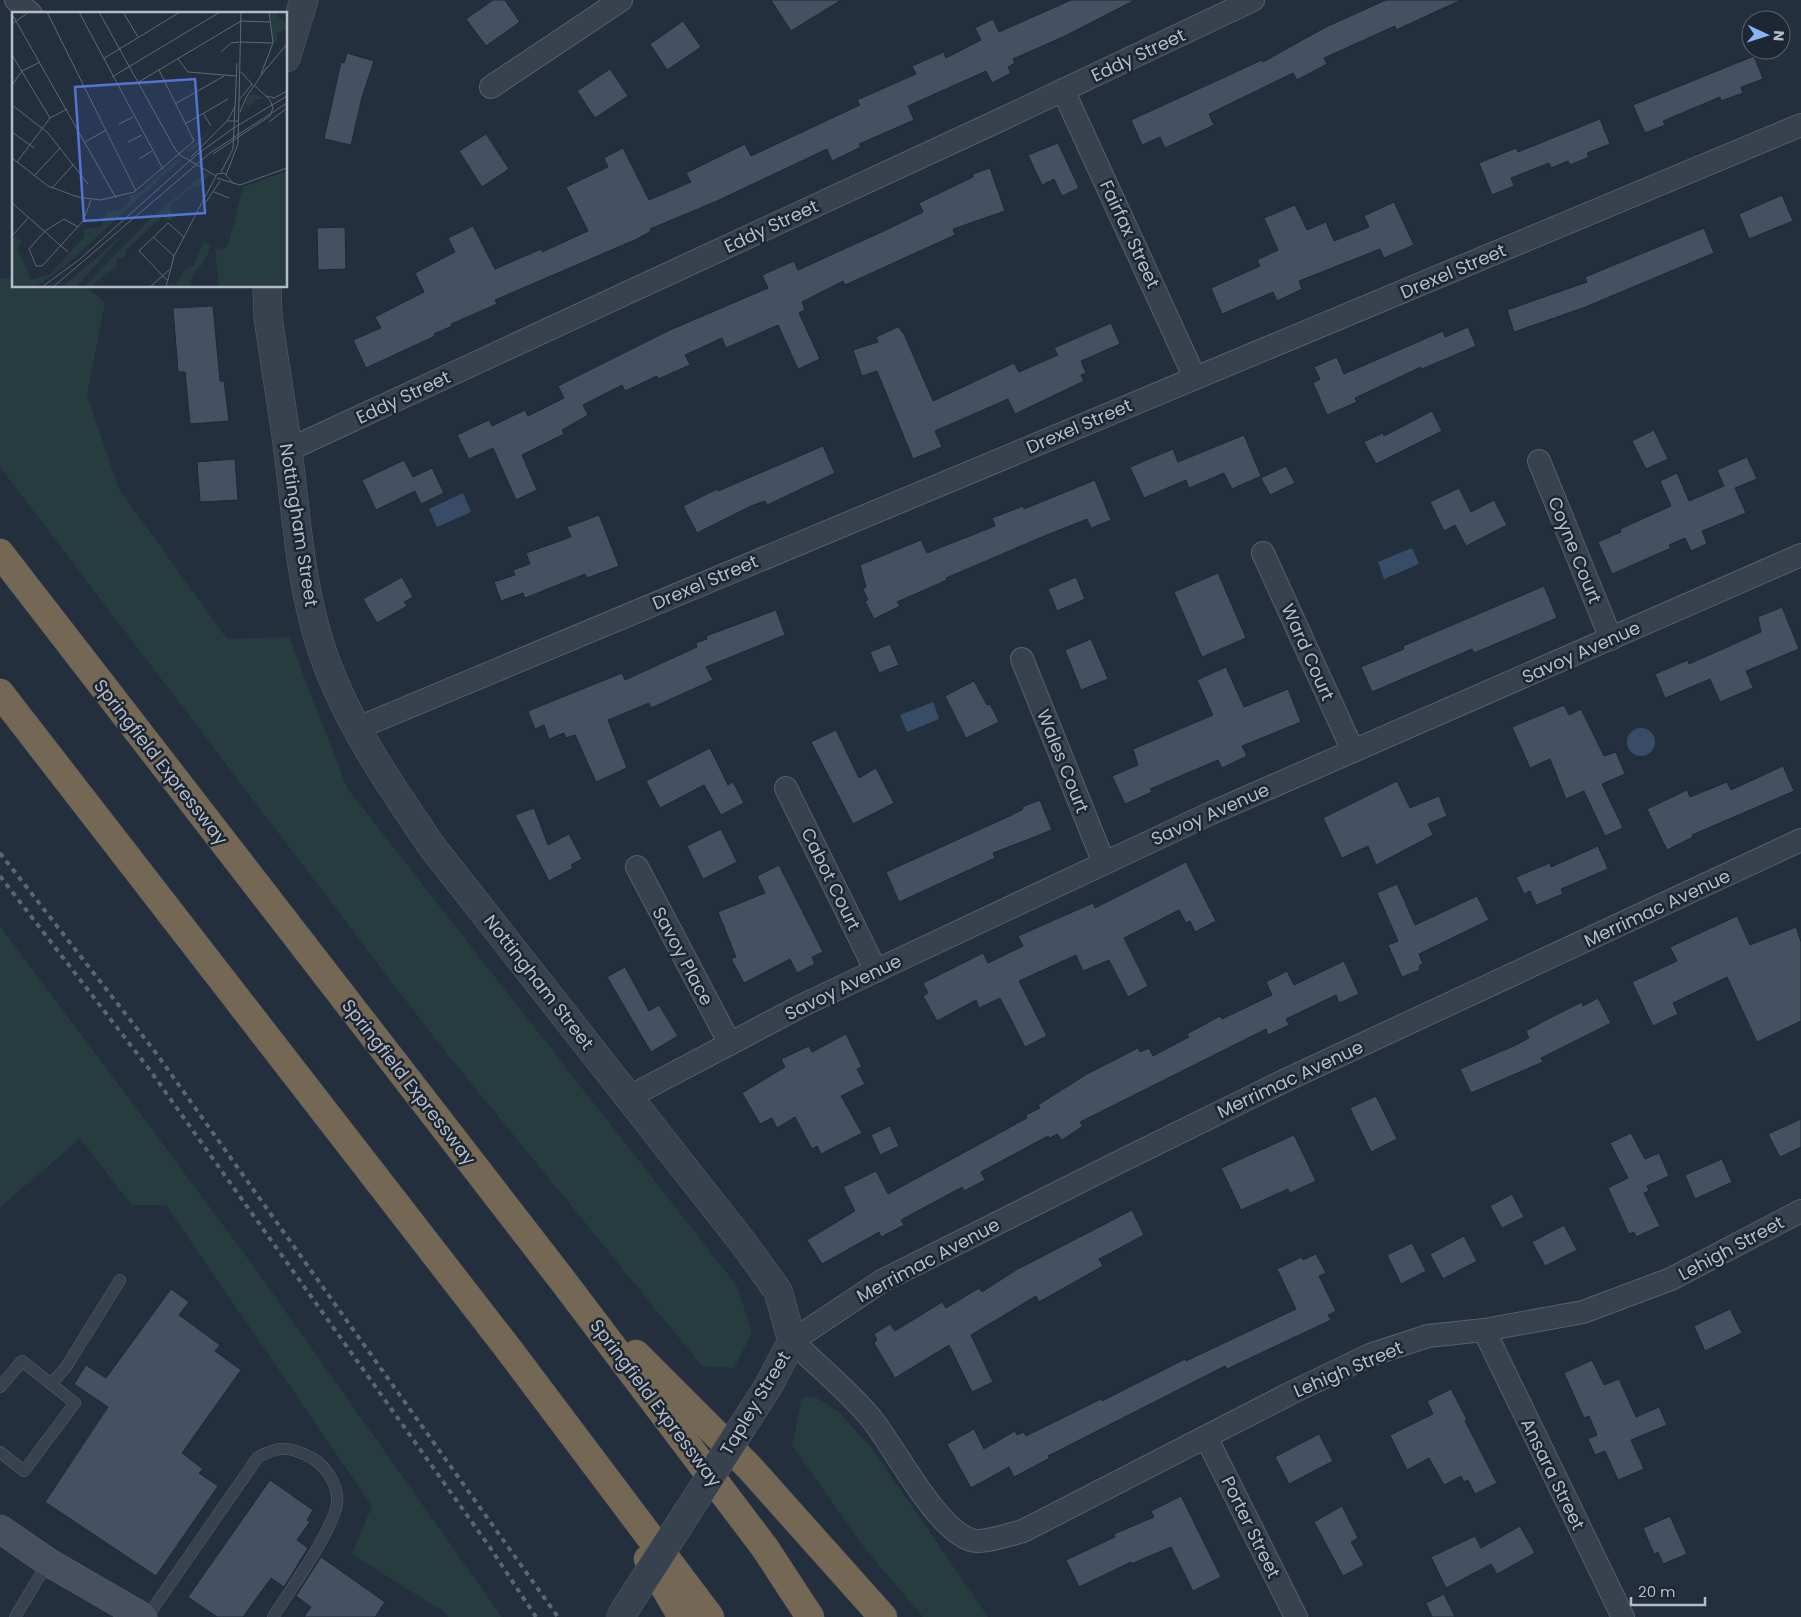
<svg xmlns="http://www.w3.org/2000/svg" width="1801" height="1617" font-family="Poppins,sans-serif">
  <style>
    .green { fill: #263c3f }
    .water { fill: #394c67 }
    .building { fill: #455162; stroke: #1f2835 }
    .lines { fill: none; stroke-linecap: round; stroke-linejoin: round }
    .service-casing { stroke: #565f6c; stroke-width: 12 }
    .minor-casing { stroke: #565f6c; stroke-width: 24 }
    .tertiary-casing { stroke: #565f6c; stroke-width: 29 }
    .secondary-casing { stroke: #565f6c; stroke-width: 29 }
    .motorway-casing { stroke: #434c59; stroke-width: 29 }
    .service { stroke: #38414e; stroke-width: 11 }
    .minor { stroke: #38414e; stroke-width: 22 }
    .tertiary { stroke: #38414e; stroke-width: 28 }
    .secondary { stroke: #465061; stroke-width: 28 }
    .motorway { stroke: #746855; stroke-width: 28 }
    .rail { stroke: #5a6575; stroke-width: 4; stroke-dasharray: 5 5; stroke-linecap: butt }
    .tertiary-bridge-casing { stroke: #565f6c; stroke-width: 29; stroke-linecap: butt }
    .tertiary-bridge { stroke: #38414e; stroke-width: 28 }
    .labels { text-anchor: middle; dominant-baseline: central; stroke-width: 5; stroke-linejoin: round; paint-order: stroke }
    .street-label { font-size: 18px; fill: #b4bcc9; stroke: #1d2633 }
    .inset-road { fill: none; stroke: #5e6776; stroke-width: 1 }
    .view { fill: #5274d3; fill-opacity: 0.15; stroke: #5274d3; stroke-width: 2.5 }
    .inset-edge { fill: none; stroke: #b4bcc9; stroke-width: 2.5 }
  </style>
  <rect width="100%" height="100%" fill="#242f3e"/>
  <g class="green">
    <polygon points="14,276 14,286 85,286 105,302 87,395 119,489 227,639 289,637 347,788 737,1286 752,1333 734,1368 702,1366 436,1040 0,467 0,279"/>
    <polygon points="0,926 249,1260 502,1617 448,1617 444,1612 352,1554 372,1506 166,1205 132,1205 80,1139 0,1207"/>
    <polygon points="815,1397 838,1411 873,1450 988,1617 923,1617 863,1546 792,1445 802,1398"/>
  </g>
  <g class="water">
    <polygon points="463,493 471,512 437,527 429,509"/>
    <polygon points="1412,548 1419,564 1384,579 1378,562"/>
    <polygon points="933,702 939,719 907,732 900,715"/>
    <circle cx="1641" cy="742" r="14"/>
  </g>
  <g class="building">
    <polygon points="493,0 505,0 520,22 486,46 466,19"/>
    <polygon points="771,0 841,0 791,31"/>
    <polygon points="1071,0 1135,0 1065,36 1013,59 1015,63 1008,67 1011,73 992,83 986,71 908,106 914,120 859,144 861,147 832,161 827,149 717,201 650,229 651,231 637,239 495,300 497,304 451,324 452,326 434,334 435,336 366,368 353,340 381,328 375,317 424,292 415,273 455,252 448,238 473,226 495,269 541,249 542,252 588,231 566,187 608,167 604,158 623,148 649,200 691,182 686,173 745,144 751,156 860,105 857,100 916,74 912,66 944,52 946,58 981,40 975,28 993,19 999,32"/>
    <polygon points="1386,0 1461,0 1396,30 1395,26 1324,58 1327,64 1297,80 1293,73 1209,114 1214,125 1165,148 1160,137 1142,145 1131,120 1262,60 1263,62 1326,27"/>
    <polygon points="683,21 701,47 667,70 650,44"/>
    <polygon points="347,53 374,61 362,97 351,145 324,139 341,62 344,63"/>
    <polygon points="1754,56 1763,79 1741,87 1743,93 1721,101 1720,97 1663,121 1665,125 1645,133 1633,105"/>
    <polygon points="610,69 628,96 595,118 577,91"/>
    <polygon points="1600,119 1610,144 1587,153 1589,157 1570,165 1568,161 1551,168 1549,163 1511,178 1514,186 1492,195 1479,163 1516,148 1518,152"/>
    <polygon points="486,134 509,169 482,187 459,151"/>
    <polygon points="1058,143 1079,188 1062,196 1054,179 1042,185 1028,155"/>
    <polygon points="990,168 1005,211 953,229 955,235 845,285 843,281 802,302 805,310 799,313 820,359 798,369 778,325 726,348 722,338 685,355 690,365 658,379 657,376 625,391 622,385 583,405 588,415 562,430 564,434 522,455 537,490 516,500 493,448 469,459 457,435 489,420 492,426 525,410 528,416 564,398 558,386 670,330 768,288 762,275 794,261 798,270 886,230 923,212 919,203 973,177 973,174"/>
    <polygon points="1782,195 1793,221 1749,239 1739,214"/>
    <polygon points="1394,202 1414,245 1384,258 1380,249 1299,281 1302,289 1277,301 1273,292 1222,314 1211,288 1260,266 1257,260 1278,250 1264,218 1295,205 1307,230 1326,222 1334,241 1369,227 1364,216"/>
    <polygon points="345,227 346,269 318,270 317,228"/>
    <polygon points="1704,228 1714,253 1583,308 1514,332 1507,310 1587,282 1585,277"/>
    <polygon points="213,306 220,381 224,381 229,421 190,424 185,372 178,372 173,308"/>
    <polygon points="1111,323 1120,344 1081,361 1086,373 1081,375 1084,381 1015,414 1008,399 935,431 942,447 913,459 877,371 862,376 853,350 878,342 876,337 898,327 904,334 933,401 1014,363 1019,372 1058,355 1054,348"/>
    <polygon points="1468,327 1476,346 1422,369 1421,367 1355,398 1357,402 1327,415 1313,383 1320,379 1314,367 1337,357 1344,374 1443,331 1445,337"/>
    <polygon points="1432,411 1442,431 1376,464 1364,442 1383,433 1384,436"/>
    <polygon points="1654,430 1668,459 1646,469 1632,441"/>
    <polygon points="1244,435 1261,476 1232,489 1224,473 1189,488 1186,480 1144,498 1130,467 1173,449 1178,462"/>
    <polygon points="823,446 835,473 767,505 765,501 751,506 697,533 683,506 717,489 718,491"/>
    <polygon points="1747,457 1757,479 1735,488 1746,513 1702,531 1707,544 1691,551 1685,538 1669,545 1671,548 1612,574 1598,542 1621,532 1620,529 1671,506 1660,481 1677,473 1689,501 1724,486 1717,470"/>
    <polygon points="235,459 238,500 200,502 197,462"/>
    <polygon points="404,460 413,477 432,468 444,493 421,504 415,491 376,510 362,480"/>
    <polygon points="1286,466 1295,483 1270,495 1261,478"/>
    <polygon points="1095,480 1111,520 1091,528 1087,519 1042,537 946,578 947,580 897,602 900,606 874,619 865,601 868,600 863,589 866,587 860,565 921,540 927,553 995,526 992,518 1023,506 1024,509"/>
    <polygon points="1459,488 1471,512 1494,500 1507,525 1466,546 1455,525 1444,531 1430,502"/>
    <polygon points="599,515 619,566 587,578 585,574 525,598 523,593 501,601 494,582 515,575 513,570 530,564 526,553 571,537 567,527"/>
    <polygon points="1218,573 1246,638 1202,657 1174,592"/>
    <polygon points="402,577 413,597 404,602 407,606 377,623 363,599"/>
    <polygon points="1076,577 1085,599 1057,611 1048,589"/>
    <polygon points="1544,586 1557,618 1474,653 1472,649 1372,692 1361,667 1404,649 1403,646"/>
    <polygon points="1782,607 1799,649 1746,671 1753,688 1720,702 1710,679 1665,698 1655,674 1688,660 1689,664 1761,632 1758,617"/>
    <polygon points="776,610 785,635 706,667 713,680 651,708 649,703 608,720 627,768 596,782 575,735 566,738 564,733 549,739 544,725 535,729 528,711 622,673 625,680 697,647 696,643 707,639 706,636"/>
    <polygon points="1091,639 1108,679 1081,690 1065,650"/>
    <polygon points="890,644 899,665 879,673 870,652"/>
    <polygon points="1226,667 1244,707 1288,689 1301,722 1242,746 1247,756 1222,768 1218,760 1150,789 1152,792 1125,804 1112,776 1138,765 1133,749 1213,715 1197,680"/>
    <polygon points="974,681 987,705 990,704 999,722 966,738 945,696"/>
    <polygon points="1564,705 1569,715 1581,709 1604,756 1616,752 1625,774 1602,784 1623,828 1605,836 1584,791 1566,799 1550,759 1530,768 1512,727"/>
    <polygon points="836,730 859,778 876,768 894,803 853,824 811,742"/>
    <polygon points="710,748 728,785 733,782 744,803 721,815 704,785 660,808 646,781"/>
    <polygon points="1783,766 1794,791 1692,835 1693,837 1667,850 1647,809 1687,790 1690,797 1727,782 1731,790"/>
    <polygon points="1397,781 1410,808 1439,796 1447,816 1428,824 1433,835 1376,865 1368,846 1342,858 1323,818"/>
    <polygon points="1040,800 1052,830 993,853 995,858 899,902 886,872 1012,815 1023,809 1022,807"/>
    <polygon points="534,808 548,845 569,834 582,859 571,865 573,868 549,881 515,815"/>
    <polygon points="721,829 737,862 703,879 687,846"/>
    <polygon points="1598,846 1608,869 1561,889 1563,894 1536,905 1530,891 1524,894 1516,877 1550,863 1551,867"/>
    <polygon points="1186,862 1216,921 1195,932 1190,921 1186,923 1179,910 1124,938 1148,986 1128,997 1109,960 1083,971 1076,955 1019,981 1047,1036 1025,1047 1000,998 979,1008 976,1000 937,1021 923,996 928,993 923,983 983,953 988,963 1023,946 1018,936 1093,903 1095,908"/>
    <polygon points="779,865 823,952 812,957 815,964 797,973 790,959 744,983 731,959 736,957 718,912 765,893 757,876"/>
    <polygon points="1397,884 1415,925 1477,896 1489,920 1419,954 1423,964 1419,966 1420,970 1402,977 1388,945 1398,941 1377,893"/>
    <polygon points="1737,916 1750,945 1796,927 1801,942 1801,1021 1757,1042 1727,977 1673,1003 1678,1014 1653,1026 1632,982 1677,961 1670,947"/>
    <polygon points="1344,961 1359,994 1339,1003 1336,995 1286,1019 1289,1025 1268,1035 1266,1029 1080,1122 1083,1126 1062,1140 1057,1134 1050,1138 1048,1136 981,1172 985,1180 964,1191 962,1187 901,1220 904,1225 881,1237 879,1232 822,1264 807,1240 855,1211 843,1187 876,1171 888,1194 1027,1118 1026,1115 1040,1108 1038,1105 1087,1074 1138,1048 1140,1052 1149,1048 1153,1056 1189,1037 1187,1034 1220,1016 1222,1019 1272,995 1266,982 1287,971 1294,985"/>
    <polygon points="625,967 649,1011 659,1005 678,1036 651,1052 607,977"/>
    <polygon points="1598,998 1611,1023 1541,1058 1543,1062 1471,1093 1460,1069 1516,1045 1529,1038 1526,1031 1548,1019 1582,1002 1583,1006"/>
    <polygon points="846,1034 862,1067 857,1069 865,1084 841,1096 862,1133 821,1154 817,1146 812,1149 795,1117 777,1128 772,1118 760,1124 742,1093 785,1067 781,1059 809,1046 812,1052"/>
    <polygon points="1376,1096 1397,1139 1371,1152 1350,1108"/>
    <polygon points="1801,1119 1801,1147 1780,1157 1768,1134"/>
    <polygon points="890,1126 899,1146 880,1155 871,1135"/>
    <polygon points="1631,1133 1645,1159 1659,1153 1669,1176 1647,1186 1649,1191 1644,1193 1660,1226 1636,1237 1634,1232 1629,1234 1608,1188 1628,1178 1610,1143"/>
    <polygon points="1294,1135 1316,1181 1290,1193 1288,1189 1241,1210 1221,1168"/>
    <polygon points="1722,1159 1732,1182 1695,1199 1685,1175"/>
    <polygon points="1512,1194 1524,1217 1502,1228 1490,1206"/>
    <polygon points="1132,1210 1144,1235 1099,1259 1103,1266 1039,1302 1036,1296 971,1335 993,1382 972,1392 949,1345 895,1378 874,1343 877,1340 874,1334 890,1324 895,1331 942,1302 946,1308 979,1288 982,1292 1016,1270"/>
    <polygon points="1564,1225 1577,1250 1545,1266 1532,1242"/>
    <polygon points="1464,1236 1477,1261 1443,1279 1430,1254"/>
    <polygon points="1412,1243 1426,1271 1401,1284 1387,1255"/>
    <polygon points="1316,1254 1326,1273 1319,1276 1336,1311 1328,1315 1331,1320 1227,1369 1225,1366 1048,1456 1050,1458 1014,1477 1009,1467 971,1488 947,1444 974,1429 984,1449 1015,1431 1017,1435 1024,1432 1026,1436 1101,1399 1102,1401 1185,1359 1186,1361 1296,1309 1277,1269 1302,1257 1303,1260"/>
    <polygon points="171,1289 189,1302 179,1315 220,1345 215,1351 241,1370 182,1453 203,1469 199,1473 218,1486 156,1576 45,1502 108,1407 74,1384 86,1365 106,1378"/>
    <polygon points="1730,1309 1742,1333 1705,1351 1694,1326"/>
    <polygon points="1592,1360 1604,1385 1619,1379 1636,1417 1659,1407 1667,1425 1631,1440 1644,1469 1618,1480 1605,1451 1595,1455 1588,1439 1597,1435 1589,1416 1584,1418 1564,1373"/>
    <polygon points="1451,1389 1467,1420 1465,1421 1497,1483 1475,1494 1468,1480 1464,1482 1461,1476 1444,1485 1429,1458 1407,1470 1390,1435 1433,1414 1427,1401"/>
    <polygon points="1319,1434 1333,1461 1289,1484 1275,1457"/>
    <polygon points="270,1480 313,1510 307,1520 310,1522 297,1540 308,1548 284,1587 271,1578 243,1617 217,1617 188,1597"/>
    <polygon points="1181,1496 1221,1577 1193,1591 1171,1547 1131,1564 1131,1562 1079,1587 1066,1560 1115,1537 1114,1534 1154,1517 1151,1511"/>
    <polygon points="1342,1506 1358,1538 1351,1542 1364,1565 1343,1576 1314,1522"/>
    <polygon points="1670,1516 1687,1554 1663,1564 1658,1552 1654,1554 1643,1528"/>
    <polygon points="1520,1526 1535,1553 1497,1574 1491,1564 1446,1588 1431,1557 1475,1536 1481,1548"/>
    <polygon points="321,1557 385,1602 375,1617 304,1617 311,1607 296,1596"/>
    <polygon points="1444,1594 1455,1617 1432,1617 1426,1603"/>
  </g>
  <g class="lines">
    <g class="service-casing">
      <g id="service">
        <polyline points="51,1384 66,1367 120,1280"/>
        <polyline points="0,1387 22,1361 75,1403 24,1471 0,1452"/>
        <polyline points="15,1617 48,1562"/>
        <path d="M 147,1617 L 258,1457 C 280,1446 289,1446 312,1458 C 326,1466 339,1486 337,1503 C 333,1531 290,1590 273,1617"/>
      </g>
    </g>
    <g class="minor-casing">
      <g id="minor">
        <polyline points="16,0 31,14"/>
        <polyline points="491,87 621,0"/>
        <polyline points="1063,90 1195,378"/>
        <polyline points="288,450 998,121 1253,0"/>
        <polyline points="1539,461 1611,639"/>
        <polyline points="1263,553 1353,751"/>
        <polyline points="1022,659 1104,863"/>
        <polyline points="358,728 1801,125"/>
        <polyline points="786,788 876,971"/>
        <path d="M 1801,840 L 1286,1080 L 1119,1162 L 882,1281 L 792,1341 C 818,1366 848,1390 871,1418 C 896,1449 935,1528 971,1540 C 982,1544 1011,1534 1023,1531 L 1289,1394 L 1370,1355 L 1428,1336 L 1484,1330 L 1583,1312 L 1671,1279 L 1801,1211"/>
        <polyline points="637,867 730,1044"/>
        <polyline points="629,1097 803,1005 1209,814 1801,555"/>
        <polyline points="1484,1330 1623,1617"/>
        <polyline points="1206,1437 1296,1617"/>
      </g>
    </g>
    <g class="tertiary-casing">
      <g id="tertiary">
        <polyline points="286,58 304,0"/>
        <path d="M 267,286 L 268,316 C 274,361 282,405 288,450 C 296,514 300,579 319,641 C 342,716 389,784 433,848 L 744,1244 L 778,1291 L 792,1341 L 769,1385 L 744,1424"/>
      </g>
    </g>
    <g class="secondary-casing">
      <polyline id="secondary" points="0,1529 48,1562 143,1617"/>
    </g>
    <g class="motorway-casing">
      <g id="motorway">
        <polyline points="0,553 563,1281 765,1548 810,1617"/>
        <polyline points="0,693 510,1351 710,1617"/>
        <polyline points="636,1354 749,1467 883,1617"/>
        <polyline points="648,1559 682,1617"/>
      </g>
    </g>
    <use href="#service" class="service"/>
    <use href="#minor" class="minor"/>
    <use href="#tertiary" class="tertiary"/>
    <use href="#secondary" class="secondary"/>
    <use href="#motorway" class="motorway"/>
    <g class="rail">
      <polyline points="0,853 156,1053 558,1617"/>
      <polyline points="0,876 149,1069 489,1546 536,1617"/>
    </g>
    <g class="tertiary-bridge-casing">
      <polyline id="tertiary-bridge" points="620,1617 744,1424"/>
    </g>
    <use href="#tertiary-bridge" class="tertiary-bridge"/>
  </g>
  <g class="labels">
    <g class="street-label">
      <text transform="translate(1138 55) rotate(-25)">Eddy Street</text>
      <text transform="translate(771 226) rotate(-25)">Eddy Street</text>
      <text transform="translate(1130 234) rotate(65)">Fairfax Street</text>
      <text transform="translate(1453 271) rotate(-23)">Drexel Street</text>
      <text transform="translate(403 397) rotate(-25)">Eddy Street</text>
      <text transform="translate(1079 426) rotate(-23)">Drexel Street</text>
      <text transform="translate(299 525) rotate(81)">Nottingham Street</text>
      <text transform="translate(1575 550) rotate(68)">Coyne Court</text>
      <text transform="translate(705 582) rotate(-23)">Drexel Street</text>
      <text transform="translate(1308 652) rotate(66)">Ward Court</text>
      <text transform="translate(1581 652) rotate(-24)">Savoy Avenue</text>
      <text transform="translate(1063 761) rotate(68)">Wales Court</text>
      <text transform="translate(161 762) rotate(52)">Springfield Expressway</text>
      <text transform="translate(1210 814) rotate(-24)">Savoy Avenue</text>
      <text transform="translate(831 879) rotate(64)">Cabot Court</text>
      <text transform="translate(1657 908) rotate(-25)">Merrimac Avenue</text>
      <text transform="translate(683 956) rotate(62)">Savoy Place</text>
      <text transform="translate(539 982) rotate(52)">Nottingham Street</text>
      <text transform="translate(843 987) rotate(-26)">Savoy Avenue</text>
      <text transform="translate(1290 1079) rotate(-25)">Merrimac Avenue</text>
      <text transform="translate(409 1082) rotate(52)">Springfield Expressway</text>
      <text transform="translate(1731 1248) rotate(-28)">Lehigh Street</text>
      <text transform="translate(928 1260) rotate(-28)">Merrimac Avenue</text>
      <text transform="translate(1348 1369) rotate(-23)">Lehigh Street</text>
      <text transform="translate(656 1403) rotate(53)">Springfield Expressway</text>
      <text transform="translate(755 1403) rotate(-59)">Tapley Street</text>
      <text transform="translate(1553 1474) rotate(64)">Ansara Street</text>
      <text transform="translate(1251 1527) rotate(64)">Porter Street</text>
    </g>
  </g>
  <g transform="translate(12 12)">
    <rect width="275" height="275" fill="#242f3e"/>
    <path d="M 258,0 L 268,0 L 265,4 L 275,11 L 275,17 L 265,20 L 265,30 L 261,30 ZM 238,83 L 246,83 L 254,87 L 244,87 L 237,97 L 233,89 ZM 202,116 L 183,137 L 172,142 L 176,137 ZM 170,147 L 52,255 L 23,275 L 0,275 L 0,227 L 4,224 L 10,229 L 6,238 L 19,268 L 38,262 L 72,225 L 72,217 L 89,215 L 94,200 L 108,198 L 118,189 L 118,184 L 129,179 L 164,148 ZM 275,159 L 275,275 L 207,275 L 203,236 L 213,237 L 216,233 L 231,175 ZM 194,160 L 198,162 L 186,175 L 182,174 L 161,191 L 157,197 L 163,204 L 158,209 L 150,205 L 115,237 L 112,246 L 105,246 L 104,254 L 78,275 L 72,275 L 138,207 ZM 115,218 L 64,275 L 50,275 L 82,248 ZM 191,231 L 198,232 L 196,242 L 190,253 L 184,258 L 178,269 L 180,275 L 157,275 L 158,271 L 163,273 L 173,258 L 182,253 Z" fill="#263c3f"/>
    <path class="inset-road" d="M 35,0 L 124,179M 67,0 L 151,157M 87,0 L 163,137 L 168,143 L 204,164M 111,0 L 126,25M 0,2 L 104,186M 0,12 L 17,0M 228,30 L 261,31M 209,40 L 219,31 L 227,30M 0,43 L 38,106M 91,47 L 168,0M 166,47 L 176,60 L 224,64M 255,56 L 275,32M 229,60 L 241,73M 249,62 L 261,31 L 257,0M 100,65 L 208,0M 125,71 L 229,9 L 259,10M 0,73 L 10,59 L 28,50M 255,84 L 262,86 L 275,79M 227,88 L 240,72M 163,92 L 212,64M 0,93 L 36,121 L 76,172M 228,100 L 235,84 L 255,55M 191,101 L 199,114M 215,109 L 223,95M 257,110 L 275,96M 107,112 L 121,105M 173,112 L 216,87M 0,120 L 22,136M 73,130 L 94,118M 116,130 L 130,123M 201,142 L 258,104 L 261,96 L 258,88 L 243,74M 179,145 L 215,109 L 226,109M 0,146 L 36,174 L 66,185 L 89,188 L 122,180 L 182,129 L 147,58M 127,147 L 140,139M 5,150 L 38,106 L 55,97M 209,160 L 221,137 L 225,51M 214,163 L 226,132 L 229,0M 22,164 L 48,136M 205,166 L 228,173 L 275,156M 40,176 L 61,153M 202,180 L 217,186M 194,190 L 208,169M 0,191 L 56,240M 66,215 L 52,207 L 33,219 L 17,237 L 24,254 L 30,254 L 71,209 L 79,188M 0,224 L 17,205M 141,225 L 162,244M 155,268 L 127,239 L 156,211 L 172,225M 30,275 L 68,247 L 183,144 L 220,117 L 275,84M 41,275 L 198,141 L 275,91M 138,275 L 157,258M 154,275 L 162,244 L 205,162 L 212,161 L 222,172"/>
    <path class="view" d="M 183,67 L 193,201 L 72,209 L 63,75 Z"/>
    <rect width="275" height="275" class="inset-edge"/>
  </g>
  <g transform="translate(1766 35) rotate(94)"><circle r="24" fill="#1d2633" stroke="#59626f"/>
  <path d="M0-4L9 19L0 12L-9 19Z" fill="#8ab4f8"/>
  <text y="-8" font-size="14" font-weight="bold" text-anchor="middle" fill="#b4bcc9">N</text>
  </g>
  <path d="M1631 1597v8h74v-8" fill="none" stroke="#b4bcc9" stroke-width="2.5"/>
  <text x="1638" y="1597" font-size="15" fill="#b4bcc9" stroke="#1d2633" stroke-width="4" paint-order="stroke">20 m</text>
</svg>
